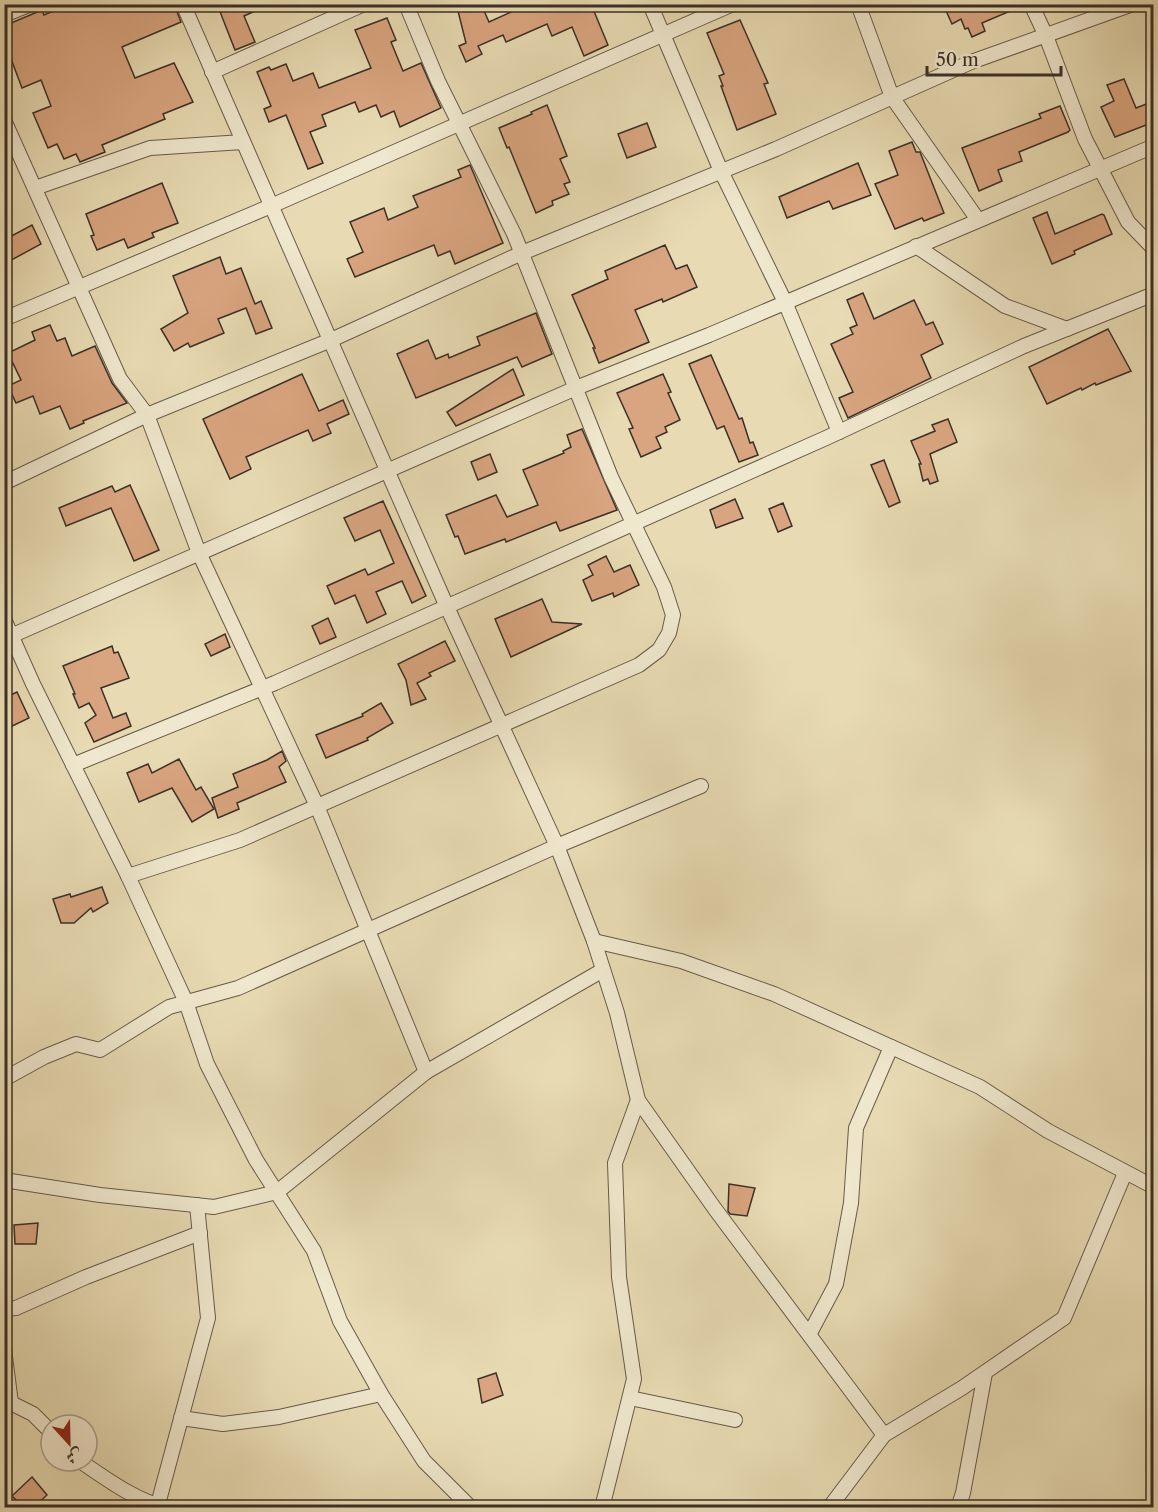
<svg xmlns="http://www.w3.org/2000/svg" width="1158" height="1512" font-family="'Libre Caslon Text',Amiri,serif">
  <style>
    .building { fill: #d9a580; stroke: #3b3027; stroke-width: 1.5 }
    .lines { fill: none; stroke-linecap: round; stroke-linejoin: round }
    .street-casing { stroke: #665b4a; stroke-width: 16 }
    .street { stroke: #f0e8ce; stroke-width: 14 }
  </style>
  <rect width="100%" height="100%" fill="#e8dbb3"/>
  <filter id="stains"><feTurbulence type="fractalNoise" baseFrequency=".00333" numOctaves="4"/><feColorMatrix values="0 0 0 0 .2 0 0 0 0 .09 0 0 0 0 .02 0 0 0 .5 -.17"/></filter>
  <radialGradient id="worn" r=".72"><stop offset=".6" stop-color="#630" stop-opacity="0"/><stop offset="1" stop-color="#630" stop-opacity=".3"/></radialGradient>
  <g class="building">
    <polygon points="70,4 174,4 181,22 122,47 135,78 174,63 193,102 163,114 165,119 102,145 105,152 80,162 76,154 64,159 57,144 48,148 33,113 51,106 41,80 22,88 4,40 4,26 42,10 44,15"/>
    <polygon points="217,4 271,4 244,16 255,42 235,50"/>
    <polygon points="468,4 481,4 489,22 529,4 591,4 608,45 584,56 572,27 552,36 547,24 506,42 503,35 478,46 482,54 466,62 459,46 466,43 457,7"/>
    <polygon points="943,4 1022,4 1022,6 982,23 985,31 972,37 968,28 965,29 961,19 952,24"/>
    <polygon points="387,18 396,40 391,42 403,71 421,63 441,108 400,127 394,111 381,117 376,105 359,112 355,102 322,115 326,126 310,132 323,163 308,169 286,115 269,122 264,109 271,106 257,72 269,67 271,70 286,64 293,81 313,73 319,88 371,68 355,30"/>
    <polygon points="740,20 768,83 764,84 776,114 737,130 721,86 723,86 719,76 724,74 707,33"/>
    <polygon points="1124,79 1136,108 1154,101 1154,122 1115,137 1101,107 1114,101 1107,85"/>
    <polygon points="547,105 567,156 560,159 570,182 564,184 569,194 552,201 553,205 536,213 509,147 507,148 499,128 532,114 531,112"/>
    <polygon points="1060,106 1070,130 1068,132 1019,152 1022,161 998,170 1002,181 979,191 962,148 1041,118 1039,114"/>
    <polygon points="647,123 656,147 627,158 618,134"/>
    <polygon points="912,142 916,152 920,152 944,213 924,221 922,218 895,229 875,184 898,175 889,151"/>
    <polygon points="858,163 871,195 833,209 829,201 787,218 779,197"/>
    <polygon points="470,165 503,243 455,264 450,251 438,256 434,245 355,277 347,259 363,252 350,222 384,208 388,220 418,207 413,196 461,177 458,170"/>
    <polygon points="162,183 178,223 152,233 154,237 128,248 124,239 97,250 91,236 94,235 86,214"/>
    <polygon points="1047,212 1055,234 1102,214 1104,215 1112,234 1074,251 1075,254 1052,264 1033,218"/>
    <polygon points="32,225 41,244 4,264 4,240"/>
    <polygon points="665,245 676,269 687,265 697,287 663,302 662,299 635,310 649,342 599,363 593,348 595,348 572,295 608,279 605,271"/>
    <polygon points="220,257 226,274 241,268 255,304 261,301 272,328 256,334 246,308 218,319 224,333 190,347 188,343 174,351 161,329 188,313 173,276"/>
    <polygon points="863,293 874,319 914,300 926,325 933,322 943,344 921,355 931,378 848,418 839,398 853,392 831,344 853,334 850,328 857,325 847,300"/>
    <polygon points="536,313 552,354 522,367 517,357 416,398 397,354 428,340 436,359 448,354 449,358 480,345 477,337"/>
    <polygon points="50,325 57,341 65,338 72,356 95,346 112,383 127,403 83,421 84,423 70,429 60,406 40,414 33,396 16,403 8,386 21,380 8,353 35,340 32,332"/>
    <polygon points="1108,329 1131,371 1096,385 1095,383 1082,390 1081,388 1047,404 1029,367"/>
    <polygon points="711,355 739,419 742,418 750,443 753,442 758,455 739,462 724,426 717,429 689,364"/>
    <polygon points="513,369 524,395 456,426 447,412"/>
    <polygon points="302,374 319,411 343,400 349,414 327,424 331,433 313,441 308,430 246,457 251,469 230,479 203,419"/>
    <polygon points="663,374 671,392 668,393 680,420 665,427 667,432 656,437 661,448 641,457 629,429 633,428 617,393"/>
    <polygon points="948,419 957,442 930,454 938,481 930,484 928,479 923,481 919,464 921,464 911,441 935,431 932,425"/>
    <polygon points="582,429 617,510 560,531 556,522 506,542 505,539 465,554 458,536 455,537 446,515 496,495 507,517 538,505 523,470 564,453 563,451 571,447 567,435"/>
    <polygon points="490,454 497,472 478,480 471,462"/>
    <polygon points="884,460 900,502 889,507 871,465"/>
    <polygon points="130,485 159,550 134,561 111,508 66,526 59,508 112,486 115,492"/>
    <polygon points="735,499 743,518 716,528 710,510"/>
    <polygon points="383,501 426,596 412,603 402,581 376,592 386,614 367,623 355,595 335,604 327,586 365,569 368,575 394,563 380,530 355,541 344,518"/>
    <polygon points="783,503 792,526 778,532 769,509"/>
    <polygon points="606,556 614,572 630,565 639,585 614,597 613,593 592,601 583,580 593,575 588,565"/>
    <polygon points="542,599 552,622 582,624 511,657 495,619"/>
    <polygon points="328,618 336,637 320,644 312,626"/>
    <polygon points="225,634 230,647 211,656 205,644"/>
    <polygon points="445,641 455,661 429,673 431,676 417,683 426,699 411,705 406,680 398,664"/>
    <polygon points="112,646 114,653 118,652 129,678 101,688 113,718 126,713 131,726 94,742 85,723 96,715 89,703 79,708 73,694 75,694 63,666"/>
    <polygon points="17,692 29,718 4,730 4,698"/>
    <polygon points="381,703 393,723 367,738 368,740 326,758 316,735 363,716 362,714"/>
    <polygon points="282,751 286,761 279,767 286,782 237,803 239,809 218,818 212,798 238,787 233,774 267,760"/>
    <polygon points="179,759 196,790 201,787 214,809 192,822 172,788 139,802 127,773 148,764 152,773"/>
    <polygon points="102,887 108,903 93,912 91,908 74,923 61,923 53,899 70,894 71,897"/>
    <polygon points="729,1184 755,1188 747,1216 730,1214 728,1211"/>
    <polygon points="38,1223 36,1244 15,1244 14,1225"/>
    <polygon points="496,1373 503,1395 482,1403 478,1379"/>
    <polygon points="32,1477 47,1495 33,1508 24,1508 12,1496"/>
  </g>
  <g class="lines">
    <g class="street-casing">
      <g id="street">
        <polyline points="183,4 447,607 557,846 594,941 617,1013 638,1100 715,1209 884,1435"/>
        <polyline points="650,4 721,171 785,302 839,432"/>
        <polyline points="858,4 892,97 978,220"/>
        <polyline points="1031,4 1046,36 1085,139 1128,222 1154,249"/>
        <polyline points="4,15 31,4"/>
        <polyline points="212,72 364,4"/>
        <polyline points="4,120 120,379 147,415 199,553 317,806 426,1072"/>
        <polyline points="35,188 150,148 243,142"/>
        <polyline points="916,246 1005,306 1067,329"/>
        <polyline points="4,319 271,206 733,4"/>
        <polyline points="4,483 147,415 331,340 522,253 776,149 971,62 1133,4"/>
        <polyline points="4,619 33,684 128,876 186,1002 207,1064 256,1160 314,1251 340,1321 381,1394 424,1461 471,1508"/>
        <polyline points="4,639 576,388 709,335 1154,146"/>
        <polyline points="73,765 275,683 826,438 1024,346 1154,294"/>
        <polyline points="128,876 240,840 639,665 659,650 669,633 673,615 664,587 611,477 514,234 438,81 406,4"/>
        <polyline points="594,941 681,961 774,994 980,1087 1048,1131 1154,1187"/>
        <polyline points="4,1079 44,1057 76,1044 100,1050 169,1007 238,988 557,846 701,786"/>
        <polyline points="4,1180 100,1195 214,1207 277,1192 426,1072 603,970"/>
        <polyline points="4,1309 16,1308 86,1277 200,1233"/>
        <polyline points="810,1333 836,1284 851,1203 856,1128 891,1047"/>
        <polyline points="4,1349 11,1403 33,1414 51,1432"/>
        <polyline points="630,1398 735,1420"/>
        <polyline points="181,1418 223,1424 279,1417 381,1394"/>
        <path d="M 80,1461 C 105,1478 140,1504 170,1508"/>
        <polyline points="157,1508 208,1318 197,1205"/>
        <polyline points="309,1508 317,1508"/>
        <polyline points="602,1508 634,1379 619,1277 615,1163 638,1100"/>
        <polyline points="829,1508 884,1435 962,1388 1064,1318 1125,1173"/>
        <polyline points="958,1508 963,1493 985,1373"/>
      </g>
    </g>
    <use href="#street" class="street"/>
  </g>
  <rect width="1158" height="1512" fill="none" stroke="#e8dbb3" stroke-width="24"/>
  <rect x="6" y="6" width="1146" height="1500" fill="none" stroke="#3b3027" stroke-width="3"/>
  <rect x="12" y="12" width="1134" height="1488" fill="none" stroke="#3b3027" stroke-width="1.5"/>
  <g transform="translate(69 1443) rotate(158)"><circle r="28" fill="#f0e8ce" stroke="#a89e8b" stroke-width="1.5"/>
  <path d="M0-4.5L10 22L0 15L-10 22Z" fill="#8f2418"/>
  <text y="-9" font-size="16" font-weight="bold" text-anchor="middle" fill="#3b3027">ش</text>
  </g>
  <path d="M927 66v9h134v-9" fill="none" stroke="#3b3027" stroke-width="3"/>
  <text x="936" y="66" font-size="18" fill="#3b3027" stroke="#f0e8ce" stroke-width="4.5" paint-order="stroke">50 m</text>
  <rect width="100%" height="100%" filter="url(#stains)"/>
  <rect width="100%" height="100%" fill="url(#worn)"/>
</svg>
